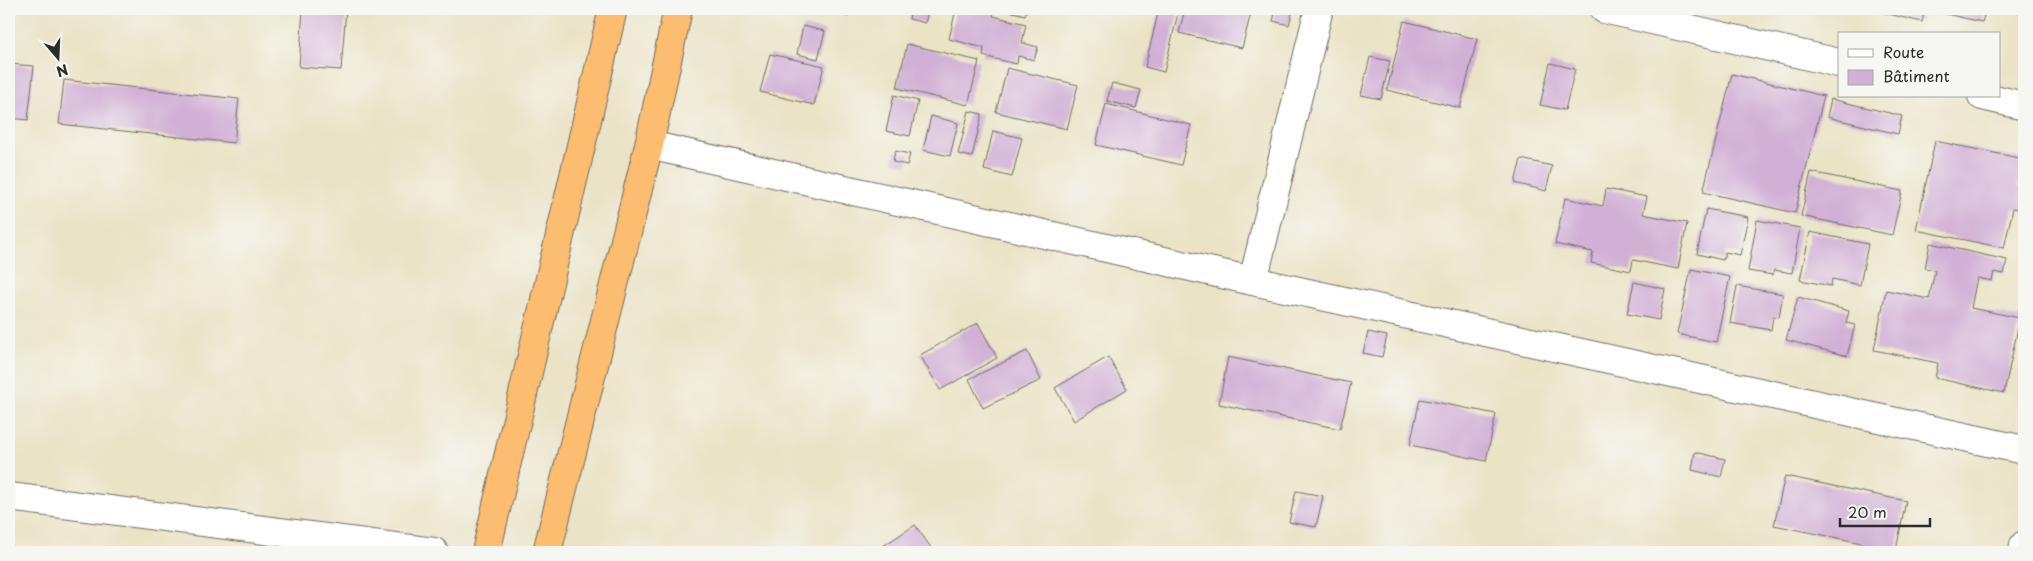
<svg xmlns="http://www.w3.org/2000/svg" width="2033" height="561" font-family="'Playpen Sans',sans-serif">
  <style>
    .building { fill: #d1b0d6 }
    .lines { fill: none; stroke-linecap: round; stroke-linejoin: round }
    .minor-casing { stroke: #6e6b61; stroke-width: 30 }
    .highway-casing { stroke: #6e6b61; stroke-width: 30 }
    .minor { stroke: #fff; stroke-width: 28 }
    .highway { stroke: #fcbd6f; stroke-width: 28 }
  </style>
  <rect width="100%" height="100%" fill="#f6f6f2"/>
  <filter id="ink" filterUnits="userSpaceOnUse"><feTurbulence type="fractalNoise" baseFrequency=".02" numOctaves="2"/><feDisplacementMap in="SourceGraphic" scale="10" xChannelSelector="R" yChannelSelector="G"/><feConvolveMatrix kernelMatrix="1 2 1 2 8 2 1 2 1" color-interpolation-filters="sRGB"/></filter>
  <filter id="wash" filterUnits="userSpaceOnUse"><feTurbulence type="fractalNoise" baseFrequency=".0096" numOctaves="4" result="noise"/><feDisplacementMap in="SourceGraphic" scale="20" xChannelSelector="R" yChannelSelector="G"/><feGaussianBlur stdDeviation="1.12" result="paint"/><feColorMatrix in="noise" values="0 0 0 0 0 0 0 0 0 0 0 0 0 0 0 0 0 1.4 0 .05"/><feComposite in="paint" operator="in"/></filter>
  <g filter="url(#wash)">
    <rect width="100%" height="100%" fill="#ebe3c6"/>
    <g id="blocks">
      <g class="building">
        <polygon points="303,9 346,9 341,70 299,67"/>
        <polygon points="830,9 849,9 847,16 830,12"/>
        <polygon points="911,9 928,12 925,23 909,19"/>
        <polygon points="956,9 994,9 993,16 1026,24 1022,43 1038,47 1034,60 1018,56 1017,64 983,56 984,48 949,39"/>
        <polygon points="1000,9 1027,9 1025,15"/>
        <polygon points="1159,9 1178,13 1164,72 1145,67"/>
        <polygon points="1185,9 1252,9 1242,48 1179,33"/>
        <polygon points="1276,9 1293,9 1289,25 1273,21"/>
        <polygon points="1881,9 1925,9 1922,22 1880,12"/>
        <polygon points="1938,9 1986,9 1982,22 1937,12"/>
        <polygon points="1404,21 1477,39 1460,108 1387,90"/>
        <polygon points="803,26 825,31 818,59 797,54"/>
        <polygon points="907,44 979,61 968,105 897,88"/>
        <polygon points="770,54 824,66 814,105 760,92"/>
        <polygon points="1370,57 1390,61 1381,99 1361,95"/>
        <polygon points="1550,63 1575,69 1565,110 1540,105"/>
        <polygon points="9,64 34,66 28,120 9,118"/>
        <polygon points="1007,68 1078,85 1067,129 996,112"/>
        <polygon points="1732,74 1824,96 1795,213 1703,192"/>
        <polygon points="64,80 239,99 234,143 59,124"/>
        <polygon points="1112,83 1141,90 1136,108 1107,101"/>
        <polygon points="894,95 918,101 910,136 886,131"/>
        <polygon points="1831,99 1902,116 1898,134 1827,117"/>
        <polygon points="1106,104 1191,125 1181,165 1096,145"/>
        <polygon points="969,111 982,114 972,157 958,154"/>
        <polygon points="931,116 958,123 950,156 923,150"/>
        <polygon points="993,131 1022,138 1012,177 984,170"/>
        <polygon points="1935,141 2024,159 2018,186 2024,187 2024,210 2013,208 2004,248 1916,230"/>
        <polygon points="895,151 910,154 907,165 893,162"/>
        <polygon points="1521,159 1552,166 1546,191 1515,183"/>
        <polygon points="1811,172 1902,191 1892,235 1801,216"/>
        <polygon points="1606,189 1647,197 1643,214 1687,223 1678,269 1633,260 1631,271 1591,263 1593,252 1555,244 1565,198 1603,206"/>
        <polygon points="1706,209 1748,217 1740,255 1725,252 1723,260 1697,254"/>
        <polygon points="1757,220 1800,228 1792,273 1774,270 1773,275 1748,271"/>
        <polygon points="1810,232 1868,244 1860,285 1832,279 1831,286 1800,280"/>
        <polygon points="1930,243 2007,260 2004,274 1994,272 1992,281 1977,278 1971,308 2020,318 2004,393 1935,378 1938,363 1874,350 1886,290 1929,299 1935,270 1925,268"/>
        <polygon points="1691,269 1730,277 1716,342 1677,334"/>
        <polygon points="1634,282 1665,289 1659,320 1627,314"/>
        <polygon points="1737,286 1783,294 1779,317 1773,316 1771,330 1730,323"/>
        <polygon points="1798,297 1849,311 1846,323 1855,325 1847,356 1786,340"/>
        <polygon points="978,323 997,358 940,390 920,355"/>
        <polygon points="1368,332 1387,336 1382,357 1363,353"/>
        <polygon points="1027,351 1041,380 983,408 969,379"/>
        <polygon points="1108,357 1127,389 1074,421 1055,388"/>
        <polygon points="1228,357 1351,383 1340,429 1219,404"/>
        <polygon points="1420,399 1496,414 1486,461 1410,445"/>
        <polygon points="1695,452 1725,459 1721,477 1692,470"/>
        <polygon points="1785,476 1906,501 1896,550 1774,525"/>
        <polygon points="1296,491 1323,496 1316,527 1289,522"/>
        <polygon points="915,525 934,552 874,552"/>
        <polygon points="62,548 90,550 89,552 62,552"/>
      </g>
    </g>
  </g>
  <g filter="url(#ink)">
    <use href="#blocks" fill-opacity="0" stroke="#6e6b61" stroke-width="1"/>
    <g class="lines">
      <g class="minor-casing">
        <g id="minor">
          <polyline points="1604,9 1839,63"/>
          <polyline points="1982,96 2024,106"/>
          <polyline points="649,145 1253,281 2024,450"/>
          <polyline points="1253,281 1319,9"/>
          <polyline points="9,497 434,552"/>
          <polyline points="2023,552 2024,545"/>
        </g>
      </g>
      <g class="highway-casing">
        <g id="highway">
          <polyline points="486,552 613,9"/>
          <polyline points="547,552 649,145 678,9"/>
        </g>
      </g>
      <use href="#minor" class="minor"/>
      <use href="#highway" class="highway"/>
    </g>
  </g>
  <rect width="2033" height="561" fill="none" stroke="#f6f6f2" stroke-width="30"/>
  <rect x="1838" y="32" width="162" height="65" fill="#f6f6f2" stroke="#a5a5a2"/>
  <rect x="1848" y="49" width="25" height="8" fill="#ffffff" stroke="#a5a5a2"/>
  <text x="1883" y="58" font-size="15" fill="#2b2b2b">Route</text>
  <rect x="1848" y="70" width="25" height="15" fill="#d1b0d6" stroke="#a5a5a2"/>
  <text x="1883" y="82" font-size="15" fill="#2b2b2b">Bâtiment</text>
  <g transform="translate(58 58) rotate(161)" stroke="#f6f6f2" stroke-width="4" paint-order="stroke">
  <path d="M0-4L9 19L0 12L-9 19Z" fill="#2b2b2b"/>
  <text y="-8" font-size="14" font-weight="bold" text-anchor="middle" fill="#2b2b2b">N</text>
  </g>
  <path d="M1840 518v8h90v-8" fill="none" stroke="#2b2b2b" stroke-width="2.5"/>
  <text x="1848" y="518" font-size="15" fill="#2b2b2b" stroke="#f6f6f2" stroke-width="4" paint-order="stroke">20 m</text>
</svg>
